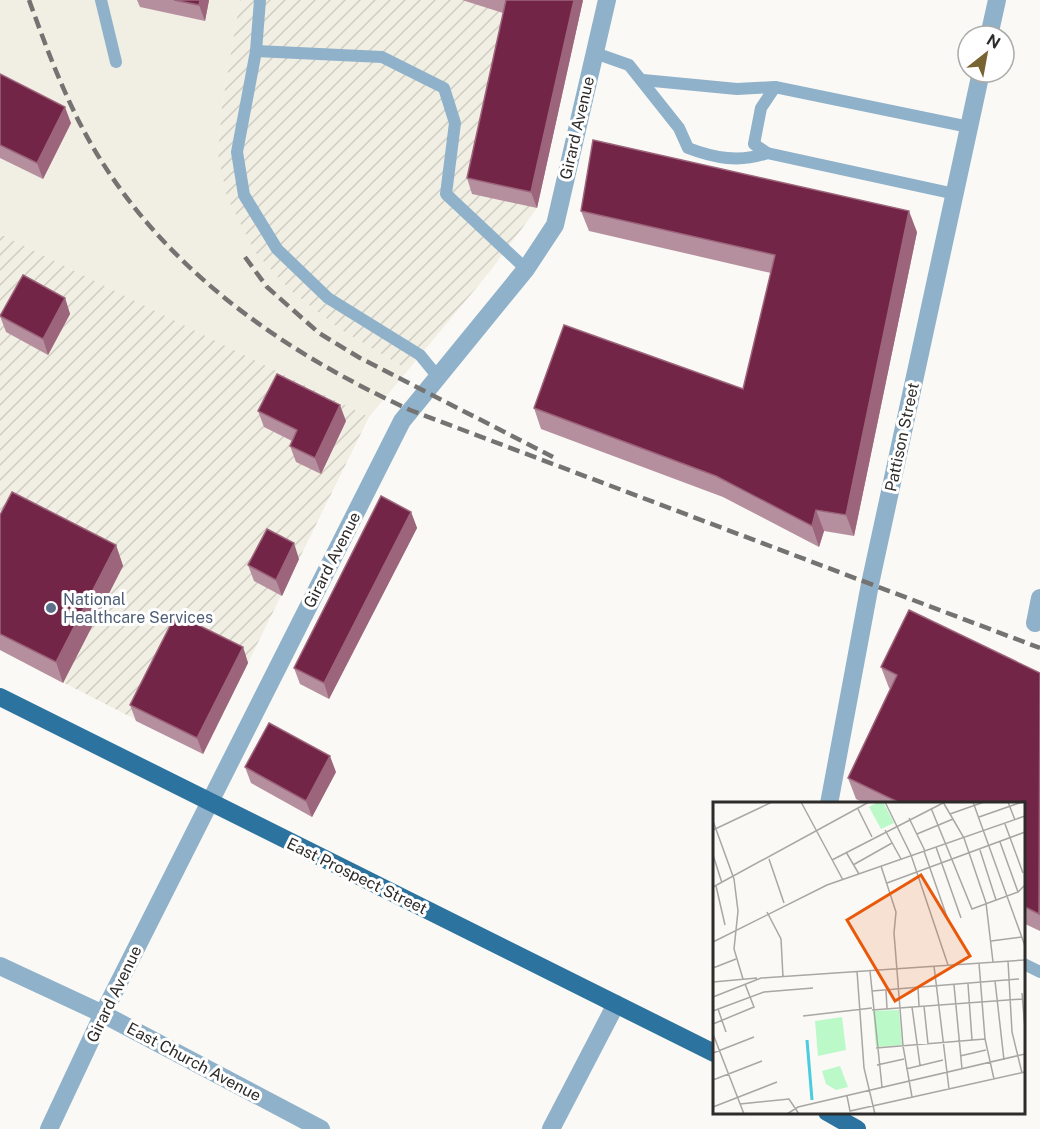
<svg xmlns="http://www.w3.org/2000/svg" width="1040" height="1129" font-family="'Public Sans',sans-serif">
  <style>
    .built { fill: #f1eee3 }
    .industrial { fill: url(#industrial-furrows) }
    .lines { fill: none; stroke-linecap: round; stroke-linejoin: round }
    .lane { stroke: #8fb1ca; stroke-width: 12 }
    .street { stroke: #8fb1ca; stroke-width: 18 }
    .primary { stroke: #2c749f; stroke-width: 18 }
    .rail { stroke: #747371; stroke-width: 4.5; stroke-dasharray: 12 6; stroke-linecap: butt }
    .wall { fill: #b68f9e }
    .shaded-wall { fill: #9c657b }
    .building { fill: #732547; stroke: #9c657b; stroke-width: 1.5 }
    .service-dot { fill: #5c6f8a; stroke: #fff; stroke-width: 2 }
    .labels { text-anchor: middle; dominant-baseline: central; stroke-width: 6; stroke-linejoin: round; paint-order: stroke }
    .street-label { font-size: 16px; fill: #2d2c2b; stroke: #fff }
    .service-label { font-size: 16px; fill: #4e5e75; stroke: #fff; text-anchor: start }
    .inset-river { fill: none; stroke: #48ccde; stroke-width: 3 }
    .inset-road { fill: none; stroke: #a8a7a4; stroke-width: 1.5 }
    .view { fill: #e8590c; fill-opacity: 0.15; stroke: #e8590c; stroke-width: 3 }
    .inset-edge { fill: none; stroke: #2d2c2b; stroke-width: 3 }
  </style>
  <defs>
    <pattern id="industrial-furrows" width="10" height="10" patternUnits="userSpaceOnUse" patternTransform="scale(1.5)"><rect width="10" height="10" fill="#f1eee3"/><path d="M-1 1l2-2M0 10L10 0M9 11l2-2" fill="none" stroke="#cfccc3"/></pattern>
  </defs>
  <rect width="100%" height="100%" fill="#faf9f5"/>
  <polygon class="built" points="0,0 240,0 222,107 218,154 291,291 340,329 408,370 369,417 0,234"/>
  <g class="industrial">
    <polygon points="240,0 583,0 537,208 491,270 408,370 340,329 291,291 255,252 227,197 218,154 222,107"/>
    <polygon points="0,234 369,417 203,754 0,650"/>
  </g>
  <g class="lines">
    <g class="lane">
      <polyline points="101,0 116,62"/>
      <polyline points="260,0 256,51 237,152 244,195 277,249 328,298 420,355 438,377"/>
      <polyline points="256,51 382,57 444,88 455,123 446,194 526,269"/>
      <path d="M 595,53 L 629,65 L 679,128 L 688,148 C 714,158 740,163 767,153"/>
      <polyline points="643,80 737,89 775,87"/>
      <polyline points="955,194 767,153 754,144 761,108 775,87 969,127"/>
      <polyline points="1024,964 1040,972"/>
    </g>
    <g class="street">
      <polyline points="989,36 997,0"/>
      <polyline points="1035,623 1040,598"/>
      <polyline points="829,804 870,584 981,72"/>
      <polyline points="0,966 103,1014 321,1129"/>
      <polyline points="49,1129 103,1014 402,421 526,269 555,225 607,0"/>
      <polyline points="551,1129 616,1004"/>
    </g>
    <g class="primary">
      <polyline points="0,697 714,1053"/>
      <polyline points="827,1112 857,1129"/>
    </g>
    <g class="rail">
      <path d="M 29,0 C 49,55 70,112 102,162 C 175,277 288,354 410,410 L 1040,648"/>
      <polyline points="245,257 267,287 319,333 360,358 553,457"/>
    </g>
  </g>
  <g class="wall">
    <polygon points="137,0 209,0 205,21 140,7"/>
    <polygon points="462,0 583,0 537,208 472,194 467,178 503,13"/>
    <polygon points="0,74 71,123 43,179 0,158"/>
    <polygon points="581,211 917,232 854,536 824,531 819,547 723,497 541,429 534,408 743,389 771,273 589,231"/>
    <polygon points="65,298 70,314 48,355 6,332 0,316"/>
    <polygon points="258,411 346,421 321,474 296,462 290,446 292,441 264,427"/>
    <polygon points="411,512 417,528 329,699 300,684 294,668"/>
    <polygon points="0,515 116,545 123,566 63,683 0,650"/>
    <polygon points="299,559 282,596 254,581 248,565"/>
    <polygon points="243,647 248,663 203,754 136,721 130,705"/>
    <polygon points="881,667 1040,673 1040,931 1023,923 1023,804 866,804 856,799 848,778 890,689 889,688"/>
    <polygon points="245,767 336,772 312,817 251,783"/>
  </g>
  <g class="shaded-wall">
    <polygon points="200,0 209,0 205,21 199,5"/>
    <polygon points="574,0 583,0 537,208 531,192"/>
    <polygon points="65,107 71,123 43,179 37,163"/>
    <polygon points="909,211 917,232 854,536 846,515"/>
    <polygon points="65,298 70,314 48,355 43,339"/>
    <polygon points="340,405 346,421 321,474 315,458"/>
    <polygon points="816,510 824,531 819,547 812,526"/>
    <polygon points="411,512 417,528 329,699 324,683"/>
    <polygon points="294,543 299,559 282,596 276,580"/>
    <polygon points="116,545 123,566 63,683 56,662"/>
    <polygon points="243,647 248,663 203,754 197,738"/>
    <polygon points="330,756 336,772 312,817 306,801"/>
  </g>
  <g class="building">
    <polygon points="174,0 200,0 199,5"/>
    <polygon points="506,0 574,0 531,192 467,178"/>
    <polygon points="0,74 65,107 37,163 0,145"/>
    <polygon points="593,140 909,211 846,515 816,510 812,526 716,476 534,408 564,325 743,389 775,255 581,211"/>
    <polygon points="23,275 65,298 43,339 0,316"/>
    <polygon points="277,374 340,405 315,458 290,446 297,430 258,411"/>
    <polygon points="12,492 116,545 56,662 0,634 0,515"/>
    <polygon points="381,496 411,512 324,683 294,668"/>
    <polygon points="267,529 294,543 276,580 248,565"/>
    <polygon points="909,610 1040,673 1039,914 1023,906 1023,804 902,804 848,778 897,675 881,667"/>
    <polygon points="176,614 243,647 197,738 130,705"/>
    <polygon points="269,723 330,756 306,801 245,767"/>
  </g>
  <circle class="service-dot" cx="51" cy="608" r="6"/>
  <g class="labels">
    <g class="street-label">
      <text transform="translate(577 128) rotate(-77)">Girard Avenue</text>
      <text transform="translate(902 437) rotate(-78)">Pattison Street</text>
      <text transform="translate(332 560) rotate(-63)">Girard Avenue</text>
      <text transform="translate(357 876) rotate(26)">East Prospect Street</text>
      <text transform="translate(114 994) rotate(-64)">Girard Avenue</text>
      <text transform="translate(194 1062) rotate(28)">East Church Avenue</text>
    </g>
    <g class="service-label">
      <text x="63" y="599">National<tspan x="63" dy="18">Healthcare Services</tspan></text>
    </g>
  </g>
  <g transform="translate(713 802)">
    <rect width="312" height="312" fill="#faf9f5"/>
    <path d="M 165,0 L 170,0 L 181,21 L 168,27 L 156,5 ZM 186,208 L 189,243 L 163,245 L 160,209 Z" fill="#bbf9c9"/>
    <path d="M 129,215 L 133,248 L 105,254 L 102,219 ZM 127,264 L 135,285 L 123,288 L 113,282 L 109,269 Z" fill="#bbf9c9"/>
    <path class="inset-river" d="M 94,238 L 99,298"/>
    <path class="inset-road" d="M 88,0 L 130,78M 172,0 L 198,53 L 235,163M 230,0 L 251,36 L 273,101 L 280,160M 260,0 L 312,144M 295,0 L 302,18M 218,6 L 259,107 L 305,90 L 312,83M 145,7 L 159,35M 237,12 L 271,0M 266,15 L 309,0M 196,16 L 212,49M 0,19 L 21,77 L 25,109 L 21,147 L 30,177M 292,22 L 310,71M 0,28 L 59,0M 172,28 L 188,57M 204,32 L 240,17M 287,40 L 305,90M 223,45 L 248,116M 267,48 L 283,98M 211,49 L 235,118M 133,50 L 146,72M 0,53 L 9,81M 56,57 L 71,101M 119,58 L 230,1M 140,63 L 179,41M 168,64 L 183,110 L 181,131 L 190,244 L 199,295M 174,81 L 312,30M 3,84 L 12,123M 0,85 L 156,0M 54,110 L 68,137 L 70,175M 278,139 L 309,135M 0,140 L 114,83 L 312,14M 295,159 L 299,230 L 309,271M 266,161 L 272,237 L 281,277M 221,164 L 236,287M 0,166 L 23,157M 144,169 L 151,266 L 162,312M 157,169 L 169,285M 282,179 L 291,258M 0,180 L 44,176M 255,182 L 259,238M 241,183 L 249,267M 205,185 L 206,204M 173,188 L 174,207M 159,189 L 306,177M 309,191 L 312,227M 0,195 L 48,176 L 312,158M 211,204 L 215,242M 199,205 L 207,263M 5,207 L 13,230M 159,208 L 309,197M 0,209 L 51,190 L 100,186M 90,214 L 159,206M 0,222 L 41,205 L 32,182M 0,232 L 31,312M 163,246 L 272,237M 0,251 L 41,235M 247,254 L 273,248M 164,263 L 191,257M 193,267 L 230,258M 0,278 L 49,259M 134,294 L 137,309 L 312,270M 27,302 L 76,297 L 86,312M 0,305 L 64,280M 74,312 L 85,305 L 312,252"/>
    <path class="view" d="M 208,73 L 257,154 L 182,199 L 134,118 Z"/>
    <rect width="312" height="312" class="inset-edge"/>
  </g>
  <g transform="translate(986 54) rotate(31)"><circle r="28" fill="#ffffff" stroke="#ababaa" stroke-width="1.5"/>
  <path d="M0-4.5L10 22L0 15L-10 22Z" fill="#786332"/>
  <text y="-9" font-size="16" font-weight="bold" text-anchor="middle" fill="#2d2c2b">N</text>
  </g>
</svg>
